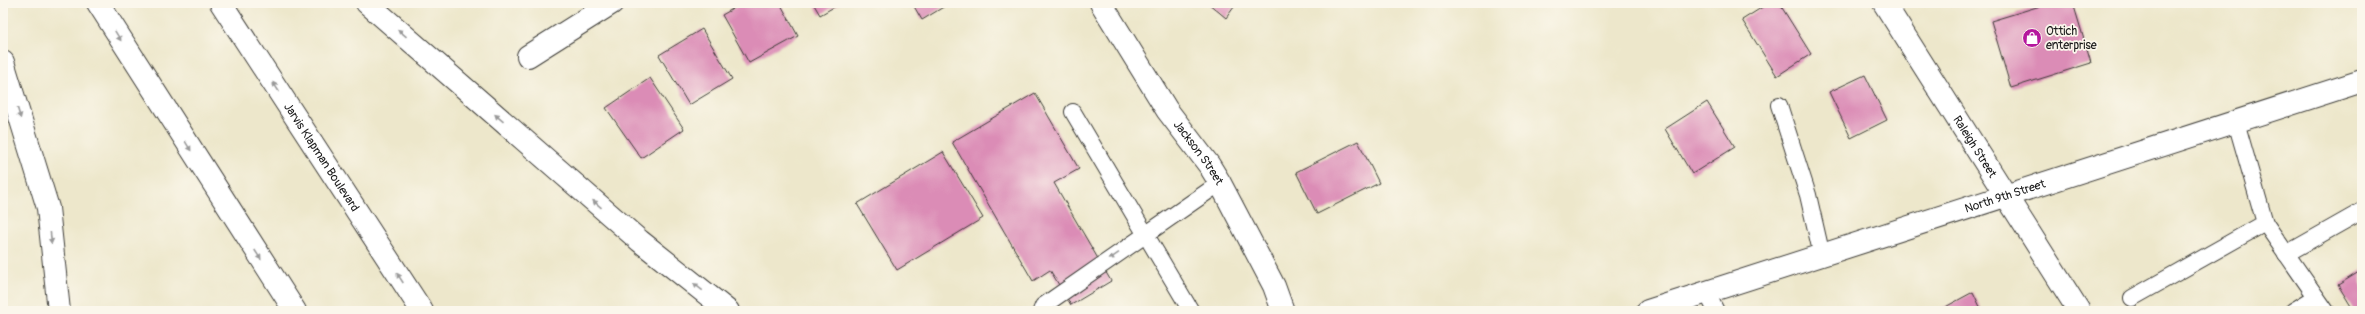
<svg xmlns="http://www.w3.org/2000/svg" width="2365" height="314" font-family="Pangolin,sans-serif">
  <style>
    .building { fill: #db8cb6 }
    .lines { fill: none; stroke-linecap: round; stroke-linejoin: round }
    .lane-casing { stroke: #3b3a36; stroke-width: 18 }
    .street-casing { stroke: #3b3a36; stroke-width: 24 }
    .secondary-casing { stroke: #3b3a36; stroke-width: 24 }
    .highway-casing { stroke: #3b3a36; stroke-width: 24 }
    .lane { stroke: #fff; stroke-width: 16 }
    .street { stroke: #fff; stroke-width: 22 }
    .secondary { stroke: #fff; stroke-width: 22 }
    .highway { stroke: #fff; stroke-width: 22 }
    .oneway { fill: #999 }
    .labels { text-anchor: middle; dominant-baseline: central; stroke-width: 3.5; stroke-linejoin: round; paint-order: stroke }
    .poi-label { font-size: 12px; fill: #1c1c1c; stroke: #fbf7ec; text-anchor: start }
    .street-label { font-size: 12px; fill: #1c1c1c; stroke: #fbf7ec }
  </style>
  <rect width="100%" height="100%" fill="#fbf7ec"/>
  <filter id="ink" filterUnits="userSpaceOnUse"><feTurbulence type="fractalNoise" baseFrequency=".025" numOctaves="2"/><feDisplacementMap in="SourceGraphic" scale="8" xChannelSelector="R" yChannelSelector="G"/><feConvolveMatrix kernelMatrix="1 2 1 2 8 2 1 2 1" color-interpolation-filters="sRGB"/></filter>
  <filter id="wash" filterUnits="userSpaceOnUse"><feTurbulence type="fractalNoise" baseFrequency=".012" numOctaves="4" result="noise"/><feDisplacementMap in="SourceGraphic" scale="16" xChannelSelector="R" yChannelSelector="G"/><feGaussianBlur stdDeviation="0.9" result="paint"/><feColorMatrix in="noise" values="0 0 0 0 0 0 0 0 0 0 0 0 0 0 0 0 0 1.4 0 .05"/><feComposite in="paint" operator="in"/></filter>
  <g filter="url(#wash)">
    <rect width="100%" height="100%" fill="#ede7cb"/>
    <g id="blocks">
      <g class="building">
        <polygon points="743,3 780,3 798,36 749,63 722,15"/>
        <polygon points="813,3 841,3 820,15"/>
        <polygon points="912,3 950,3 922,20"/>
        <polygon points="1208,3 1237,3 1226,18"/>
        <polygon points="1769,3 1779,3 1811,54 1777,76 1742,20"/>
        <polygon points="2050,3 2073,3 2091,63 2011,88 1991,21"/>
        <polygon points="702,29 732,79 689,105 659,55"/>
        <polygon points="1865,75 1887,120 1851,138 1829,92"/>
        <polygon points="650,78 684,129 641,158 606,108"/>
        <polygon points="1035,93 1079,169 1054,183 1111,281 1071,305 1050,270 1033,281 952,142"/>
        <polygon points="1707,102 1735,147 1692,174 1665,129"/>
        <polygon points="1358,141 1379,183 1317,214 1296,172"/>
        <polygon points="943,152 983,218 897,270 857,204"/>
        <polygon points="2362,270 2362,311 2354,311 2338,285"/>
        <polygon points="1973,292 1982,311 1938,311"/>
      </g>
    </g>
  </g>
  <g filter="url(#ink)">
    <use href="#blocks" fill-opacity="0" stroke="#3b3a36" stroke-width="1"/>
    <g class="lines">
      <g class="lane-casing">
        <g id="lane">
          <polyline points="1779,105 1808,195 1822,256"/>
          <polyline points="1073,112 1191,311"/>
          <polyline points="2265,223 2326,311"/>
          <polyline points="2286,254 2362,211"/>
          <polyline points="1707,293 1716,311"/>
          <polyline points="2132,298 2265,223 2236,122"/>
          <polyline points="1041,311 1043,306 1220,183"/>
          <polyline points="2293,311 2316,297"/>
        </g>
      </g>
      <g class="street-casing">
        <g id="street">
          <path id="s1" d="M 1101,3 L 1167,110 L 1209,165 L 1220,183 L 1274,286 L 1283,311"/>
          <path id="s2" d="M 1884,3 L 2079,311"/>
          <polyline points="528,56 612,3"/>
        </g>
      </g>
      <g class="secondary-casing">
        <g id="secondary">
          <path id="s3" d="M 1648,311 L 2362,81"/>
        </g>
      </g>
      <g class="highway-casing">
        <g id="highway">
          <polyline points="98,3 295,311"/>
          <path id="s4" d="M 221,3 L 422,311"/>
          <polyline points="367,3 640,241 728,311"/>
          <polyline points="3,62 48,208 59,311"/>
        </g>
      </g>
      <use href="#lane" class="lane"/>
      <use href="#street" class="street"/>
      <use href="#secondary" class="secondary"/>
      <use href="#highway" class="highway"/>
    </g>
    <defs><path id="oneway-solid" d="M-6-.8H1V-3.2L6.5 0L1 3.2V.8H-6Z"/></defs>
    <g class="oneway">
      <use href="#oneway-solid" transform="translate(402 33) rotate(-139)"/>
      <use href="#oneway-solid" transform="translate(118 36) rotate(58)"/>
      <use href="#oneway-solid" transform="translate(276 87) rotate(-123)"/>
      <use href="#oneway-solid" transform="translate(19 113) rotate(73)"/>
      <use href="#oneway-solid" transform="translate(499 118) rotate(-139)"/>
      <use href="#oneway-solid" transform="translate(188 146) rotate(58)"/>
      <use href="#oneway-solid" transform="translate(597 204) rotate(-139)"/>
      <use href="#oneway-solid" transform="translate(51 238) rotate(84)"/>
      <use href="#oneway-solid" transform="translate(258 255) rotate(57)"/>
      <use href="#oneway-solid" transform="translate(1114 256) rotate(146)"/>
      <use href="#oneway-solid" transform="translate(400 278) rotate(-123)"/>
      <use href="#oneway-solid" transform="translate(698 287) rotate(-142)"/>
    </g>
  </g>
  <defs>
    <g id="shop-disc" transform="scale(1)"><circle r="9.5" fill="#b5179e" stroke="#fbf7ec"/><path d="M-5-2.5h2.3a2.7 3.5 0 0 1 5.4 0H5L5.5 6h-11ZM-1.5-2.5h3a1.5 2.3 0 0 0-3 0Z" fill="#fff"/></g>
  </defs>
  <g fill-rule="evenodd">
    <use href="#shop-disc" x="2032" y="38"/>
  </g>
  <g class="labels">
    <g class="poi-label">
      <text x="2046" y="31">Ottich<tspan x="2046" dy="14">enterprise</tspan></text>
    </g>
    <g class="street-label">
      <text stroke="none"><textPath href="#s2" startOffset="170">Raleigh Street</textPath></text>
      <text stroke="none"><textPath href="#s1" startOffset="179">Jackson Street</textPath></text>
      <text stroke="none"><textPath href="#s4" startOffset="184">Jarvis Klapman Boulevard</textPath></text>
      <text stroke="none"><textPath href="#s3" startOffset="375">North 9th Street</textPath></text>
    </g>
  </g>
  <rect width="2365" height="314" fill="none" stroke="#fbf7ec" stroke-width="16"/>
</svg>
